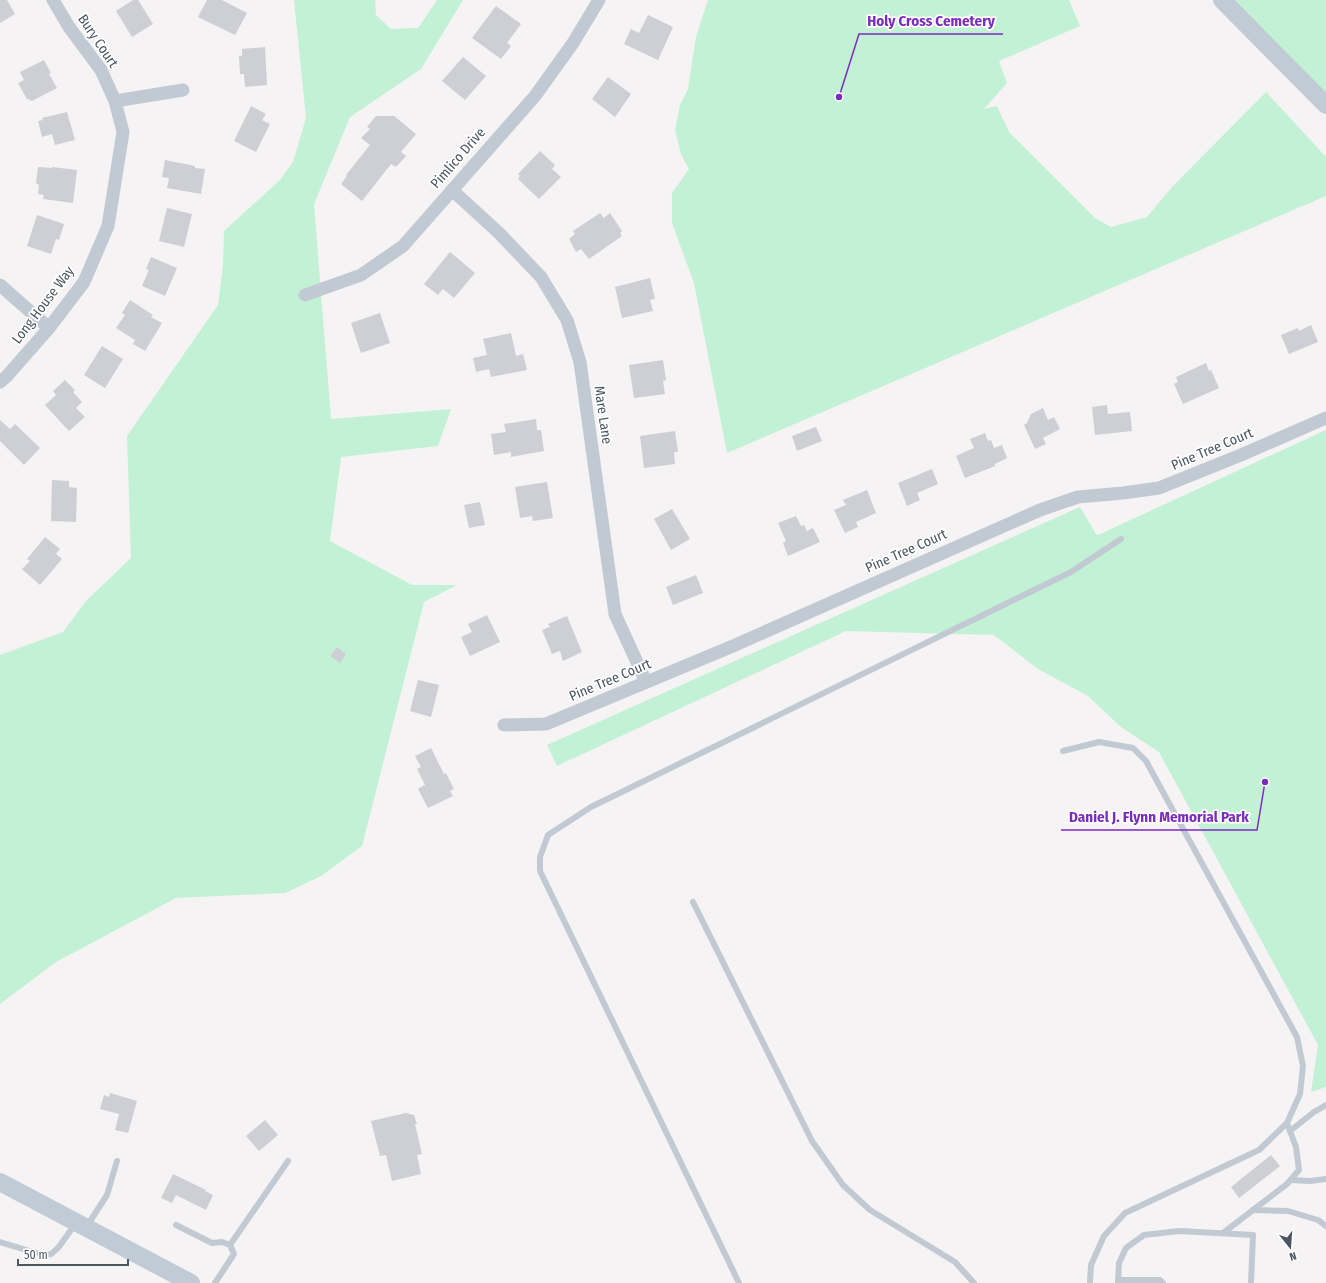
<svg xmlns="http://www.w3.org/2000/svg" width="1326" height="1283" font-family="'Fira Sans Condensed',sans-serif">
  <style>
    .green { fill: #c3f1d5 }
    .building { fill: #cdcfd5 }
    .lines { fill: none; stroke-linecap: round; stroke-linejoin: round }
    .lane { stroke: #c1cad2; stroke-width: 6 }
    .street { stroke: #c1cad2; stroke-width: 13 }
    .secondary { stroke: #c1cbd6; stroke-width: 18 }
    .labels { text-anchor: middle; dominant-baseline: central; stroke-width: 3.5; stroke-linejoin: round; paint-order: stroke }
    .street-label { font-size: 14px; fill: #4a5661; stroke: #fff }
    .leader { fill: none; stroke: #7b2cbf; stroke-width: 1.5 }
    .callout-dot { fill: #7b2cbf; stroke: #fff; stroke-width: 1.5 }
    .callout-label { font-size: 15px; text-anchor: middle; font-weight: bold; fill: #7b2cbf; stroke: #fff; stroke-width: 3.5; stroke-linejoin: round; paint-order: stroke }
  </style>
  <rect width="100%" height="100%" fill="#f5f3f3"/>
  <g class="green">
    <polygon points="294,0 375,0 376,15 391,29 418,28 437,0 463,0 421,69 350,117 314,204 331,419 451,409 438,446 341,457 330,541 412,585 457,585 424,602 362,846 321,876 285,893 176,898 56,962 0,1004 0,655 63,632 86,601 131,558 127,436 218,305 223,265 224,231 280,180 293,162 306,118"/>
    <polygon points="708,0 1069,0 1080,26 999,61 1007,83 984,109 997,106 1009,132 1095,218 1111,227 1147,217 1172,187 1266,92 1326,157 1326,196 727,453 694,283 672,223 672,193 689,169 681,154 675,130 680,105 688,89 696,37"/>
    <polygon points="1229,0 1326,0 1326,102"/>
    <polygon points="1326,430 1326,1087 1311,1092 1318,1045 1159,752 1121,727 1088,696 1038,669 994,635 846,631 557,766 547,745 1080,507 1096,534 1098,535"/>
  </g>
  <g class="building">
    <polygon points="0,0 7,0 15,14 0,23"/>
    <polygon points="133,0 138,0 153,24 132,37 116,11"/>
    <polygon points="207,0 222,0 247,13 235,35 198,17"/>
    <polygon points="496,6 521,24 507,43 511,46 501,59 472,38"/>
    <polygon points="648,15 673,27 658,60 624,44 631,29 639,33"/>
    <polygon points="265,47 267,85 245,87 244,74 240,74 239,56 242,56 242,49"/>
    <polygon points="463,57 486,76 465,100 442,81"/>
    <polygon points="44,60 51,73 49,74 57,88 32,101 27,99 18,83 24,80 20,72"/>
    <polygon points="608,77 631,94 615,117 592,99"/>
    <polygon points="251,106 266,114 262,120 270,124 256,152 234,141"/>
    <polygon points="67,112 75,140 55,145 52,134 42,137 38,121 43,120 42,118"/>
    <polygon points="376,116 394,116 416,134 401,152 406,156 396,167 391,164 362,201 341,184 347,176 346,175 370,145 361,138 370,129 367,127"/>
    <polygon points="540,151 555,165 552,169 561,177 539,199 518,179 520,176 518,174"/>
    <polygon points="165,160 195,166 195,168 205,169 201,194 167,188 169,178 162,177"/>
    <polygon points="38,167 52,168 52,167 77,170 73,203 43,199 44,195 38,194 39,185 36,183"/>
    <polygon points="167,208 192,214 184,247 159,241"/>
    <polygon points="600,213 604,218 610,213 622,231 620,233 622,236 589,259 581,249 576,252 569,239 575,234 573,231"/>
    <polygon points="37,215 64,224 59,240 56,239 51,254 27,246"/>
    <polygon points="450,252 475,273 454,298 443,289 438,295 424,284"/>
    <polygon points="151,257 177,268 165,296 142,286 149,270 146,269"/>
    <polygon points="650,278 655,299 650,300 653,311 622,318 615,287"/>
    <polygon points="130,300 153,315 151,317 162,323 145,351 133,344 135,340 116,328 125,315 122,313"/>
    <polygon points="380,313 390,343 361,353 351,323"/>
    <polygon points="1311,325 1318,342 1289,354 1281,335 1298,328 1299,331"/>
    <polygon points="511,333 516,356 523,354 527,370 491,377 489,369 476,372 473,358 487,355 483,339"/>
    <polygon points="102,346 123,359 105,388 84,375"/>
    <polygon points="663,360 666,380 663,381 665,394 634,398 629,365"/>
    <polygon points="1206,363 1209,371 1211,370 1219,388 1183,404 1174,384 1178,382 1176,377"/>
    <polygon points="65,380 75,390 73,392 82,402 76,408 85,417 69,431 45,405 56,395 53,391"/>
    <polygon points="1107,405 1108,414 1130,412 1132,431 1095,435 1092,407"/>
    <polygon points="1043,408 1048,420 1054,417 1060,429 1043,438 1046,444 1035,449 1024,425 1027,423 1031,414"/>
    <polygon points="536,419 537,430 541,430 544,451 511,457 511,452 494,455 491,434 506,432 504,424"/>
    <polygon points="0,420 10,429 15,424 40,448 24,465 0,441"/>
    <polygon points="816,427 822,441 797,451 792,436"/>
    <polygon points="675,431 678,452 674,452 675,464 644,468 640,436"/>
    <polygon points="985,433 988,441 991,440 994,448 1002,445 1007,458 995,464 995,466 965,478 956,456 974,448 970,439"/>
    <polygon points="932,469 938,484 917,493 920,500 907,506 898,483"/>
    <polygon points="52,480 69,481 69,487 77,488 76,522 51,521"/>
    <polygon points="547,482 553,518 533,521 532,516 520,518 515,487"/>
    <polygon points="867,490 876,513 856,522 858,527 845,533 834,510 846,505 843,500"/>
    <polygon points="480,502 485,525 469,528 464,505"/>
    <polygon points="672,509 690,539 671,550 654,519"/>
    <polygon points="796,516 801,526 804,525 807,531 813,528 820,542 788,556 783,543 786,541 778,523"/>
    <polygon points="45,537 60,549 56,554 62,559 40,585 22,569 30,561 27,559"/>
    <polygon points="696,575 703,593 673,605 666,587"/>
    <polygon points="487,615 500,642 470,656 461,637 472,632 468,624"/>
    <polygon points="567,616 582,652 563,661 560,651 552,654 542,630 550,627 548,624"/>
    <polygon points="337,647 346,654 340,663 330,656"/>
    <polygon points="418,680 439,685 431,717 410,711"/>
    <polygon points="431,748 444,774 446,773 454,789 450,791 453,796 428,808 418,789 425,785 417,769 421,767 415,756"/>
    <polygon points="110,1093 137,1101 128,1133 115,1130 119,1114 100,1109 104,1095 109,1097"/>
    <polygon points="406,1113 414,1115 417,1124 415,1124 422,1154 417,1155 421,1174 392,1181 386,1155 380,1156 371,1121"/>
    <polygon points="265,1120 278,1135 259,1151 246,1136"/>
    <polygon points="1271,1155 1280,1166 1239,1198 1231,1187"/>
    <polygon points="173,1174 206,1190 205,1191 213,1195 206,1210 176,1195 172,1203 161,1198"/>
  </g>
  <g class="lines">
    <g class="lane">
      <polyline points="1063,751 1099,742 1133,748 1146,761 1297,1037 1303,1066 1300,1094 1287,1123 1259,1150 1125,1213 1104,1236 1091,1265 1090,1283"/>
      <polyline points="693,902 812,1141 843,1185 870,1210 955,1262 974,1283"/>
      <polyline points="1290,1131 1314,1112 1326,1105"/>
      <polyline points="1291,1180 1310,1181 1326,1179"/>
      <polyline points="1253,1210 1288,1211 1318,1220 1326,1226"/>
      <polyline points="176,1225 212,1243 222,1242 230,1245 234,1254 215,1283"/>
      <polyline points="87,1226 107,1195 117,1161"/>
      <polyline points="1223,1233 1287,1184 1299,1170 1296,1147 1287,1123"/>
      <polyline points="0,1242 43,1255 51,1254 58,1248 76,1223"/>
      <polyline points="230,1245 288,1161"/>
      <polyline points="1118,1280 1160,1280 1163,1283"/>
      <polyline points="739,1283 540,871 540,857 548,835 591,807 1071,572 1121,539"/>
      <polyline points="1118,1283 1119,1263 1126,1248 1144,1235 1179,1231 1253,1235 1251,1283"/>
    </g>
    <g class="street">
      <polyline points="115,101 183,90"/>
      <polyline points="452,190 499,233 541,277 567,320 580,362 615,614 646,682"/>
      <polyline points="0,285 49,328"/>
      <polyline points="305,295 361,275 403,246 535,96 573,43 599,0"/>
      <polyline points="0,382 7,376 49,328 84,282 108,226 123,132 115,101 101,70 69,27 53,0"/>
      <polyline points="504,725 546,724 733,646 1040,510 1078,497 1123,493 1159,488 1241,455 1326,418"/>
    </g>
    <g class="secondary">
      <polyline points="1222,0 1326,105"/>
      <polyline points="0,1182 191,1283"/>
    </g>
  </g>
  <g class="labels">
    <g class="street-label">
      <text transform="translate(98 41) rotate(56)">Bury Court</text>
      <text transform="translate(458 158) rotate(-49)">Pimlico Drive</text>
      <text transform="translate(43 305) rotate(-53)">Long House Way</text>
      <text transform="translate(603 415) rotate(82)">Mare Lane</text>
      <text transform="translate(1212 449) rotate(-23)">Pine Tree Court</text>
      <text transform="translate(906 551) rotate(-24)">Pine Tree Court</text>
      <text transform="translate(610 680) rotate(-23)">Pine Tree Court</text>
    </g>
  </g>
  <path class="leader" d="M839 97L859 34H1003M1265 782L1257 830H1061"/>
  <g class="callout-dot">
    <circle cx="839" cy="97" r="4"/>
    <circle cx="1265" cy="782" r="4"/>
  </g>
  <g class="callout-label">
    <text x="931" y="26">Holy Cross Cemetery</text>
    <text x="1159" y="822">Daniel J. Flynn Memorial Park</text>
  </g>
  <g transform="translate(1290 1247) rotate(163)" stroke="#ffffff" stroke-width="3" paint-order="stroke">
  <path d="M0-3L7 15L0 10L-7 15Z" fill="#4a5661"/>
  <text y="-6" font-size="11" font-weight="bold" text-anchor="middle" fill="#4a5661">N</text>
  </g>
  <path d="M18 1259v6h110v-6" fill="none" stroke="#4a5661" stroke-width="2"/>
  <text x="24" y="1259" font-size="12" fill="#4a5661" stroke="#ffffff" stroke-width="3" paint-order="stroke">50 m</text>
</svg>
